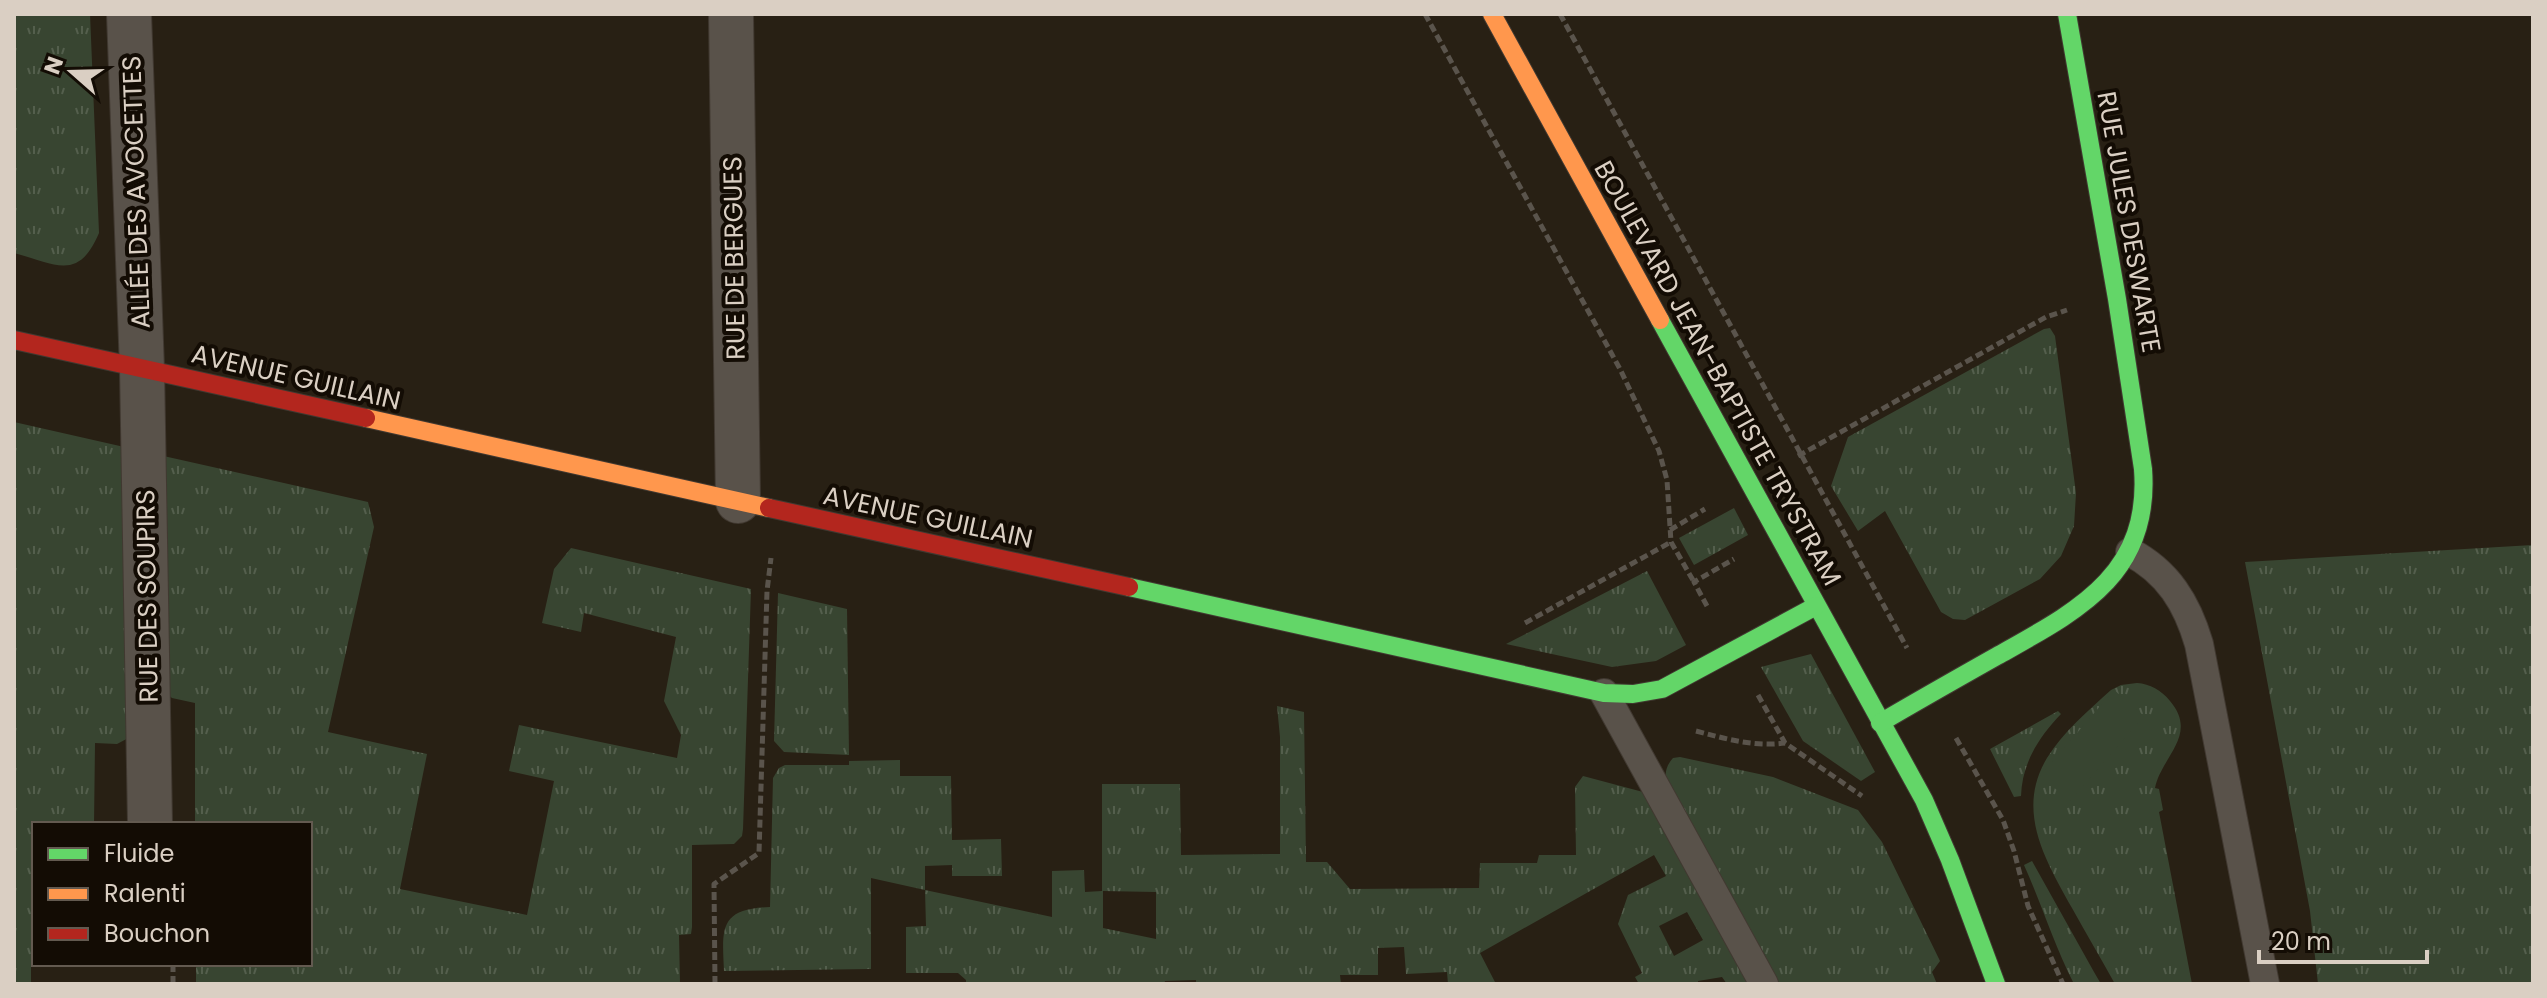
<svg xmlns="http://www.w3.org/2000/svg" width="2547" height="998" font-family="Poppins,sans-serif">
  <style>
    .grass { fill: url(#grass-tufts); fill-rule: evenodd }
    .park { fill: #384531 }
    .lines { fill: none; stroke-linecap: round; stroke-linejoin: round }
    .lane-casing { stroke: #413931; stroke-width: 30 }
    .street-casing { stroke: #413931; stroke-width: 46 }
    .fast-casing { stroke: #413931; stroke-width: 20 }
    .slow-casing { stroke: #413931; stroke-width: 20 }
    .jam-casing { stroke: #413931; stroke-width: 20 }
    .path { stroke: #5a544c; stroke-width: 5; stroke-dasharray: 8 4; stroke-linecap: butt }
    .lane { stroke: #59524a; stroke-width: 28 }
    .street { stroke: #59524a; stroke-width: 44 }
    .fast { stroke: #63d668; stroke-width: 18 }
    .slow { stroke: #ff974d; stroke-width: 18 }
    .jam { stroke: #b3261e; stroke-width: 18 }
    .labels { text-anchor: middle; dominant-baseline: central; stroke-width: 8; stroke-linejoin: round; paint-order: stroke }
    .street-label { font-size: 26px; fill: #dacfc3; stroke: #130c04 }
  </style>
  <defs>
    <pattern id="grass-tufts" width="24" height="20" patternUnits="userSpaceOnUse" patternTransform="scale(2)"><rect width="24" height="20" fill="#384531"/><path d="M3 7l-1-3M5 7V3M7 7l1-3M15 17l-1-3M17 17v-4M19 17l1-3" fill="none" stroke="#545f4d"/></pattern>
  </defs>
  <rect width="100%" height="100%" fill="#282014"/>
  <g class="grass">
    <path d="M 14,14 L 90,14 L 99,233 C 78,282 56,264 14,253 Z"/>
    <polygon points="2050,328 2055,336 2076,493 2074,526 2061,556 2040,579 1965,620 1953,619 1941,612 1885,511 1858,531 1831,486 1848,437 2044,329"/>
    <polygon points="14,422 133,449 132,736 117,744 95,743 94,824 34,824 34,964 160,966 31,967 31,984 14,984"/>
    <polygon points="159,455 368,502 374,527 328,732 427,754 400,889 527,915 554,781 509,771 519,725 677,758 681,735 664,701 676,637 584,613 581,632 542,623 554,569 571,548 751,589 743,829 742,836 734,844 692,845 692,927 691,934 679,935 680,984 196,984 196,964 310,964 310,824 195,824 195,703 172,698 165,692"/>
    <polygon points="1734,508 1748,535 1694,565 1679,538"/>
    <polygon points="2533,545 2533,984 2318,984 2310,911 2245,562"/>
    <polygon points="1647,571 1686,645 1656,661 1612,667 1506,644"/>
    <polygon points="778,593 847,609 849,755 784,752 774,741"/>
    <polygon points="1811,654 1875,772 1861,781 1803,741 1761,667"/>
    <path d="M 2137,683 C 2150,684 2161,690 2170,701 C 2199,735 2161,757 2155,788 L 2159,789 L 2163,810 L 2159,812 L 2192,984 L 2115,984 C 2101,959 2086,933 2072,908 C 2046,861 2015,811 2047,758 C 2063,732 2089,710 2111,690 L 2121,685 Z"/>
    <path d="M 1277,706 L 1304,712 L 1306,862 L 1327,862 L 1350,889 L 1479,888 L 1480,863 L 1537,863 L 1539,855 L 1576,855 L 1575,787 L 1583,776 L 1643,792 L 1750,984 L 1727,984 L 1722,977 L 1698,981 L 1698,984 L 1639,984 L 1635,977 L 1642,973 L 1618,924 L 1628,895 L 1666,876 L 1654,855 L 1480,953 L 1496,984 L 1448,984 L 1447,972 L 1406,974 L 1404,947 L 1378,948 L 1378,975 L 1340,975 L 1341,984 L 1196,984 L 1196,980 L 1165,981 L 1164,984 L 966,984 L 966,980 L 958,973 L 906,973 L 906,927 L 926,926 L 925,890 L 871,878 L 871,969 L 724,971 C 722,928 719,909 770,907 L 773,778 L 779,768 L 785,765 L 849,765 L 849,761 L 900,760 L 900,776 L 951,776 L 952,840 L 1001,839 L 1002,876 L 952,876 L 952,865 L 925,866 L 925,890 L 1052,917 L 1052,871 L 1084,870 L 1085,892 L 1102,891 L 1102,784 L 1180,784 L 1181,855 L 1280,854 L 1280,737 ZM 1103,891 L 1156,892 L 1156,939 L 1103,928 ZM 1687,912 L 1703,940 L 1674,956 L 1659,926 Z"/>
    <path d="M 2058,711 L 2061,714 C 2039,737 2022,763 2021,796 L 2014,797 L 1990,749 Z"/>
    <path d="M 1680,757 L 1773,777 L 1858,810 L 1882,842 L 1940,961 L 1932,972 L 1937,984 L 1778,984 L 1669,790 C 1664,778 1664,768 1673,758 Z"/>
    <path d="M 2032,861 L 2094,972 L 2101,984 L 2074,984 C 2054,945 2042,905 2024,865 Z"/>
  </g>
  <polygon class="park" points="2114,690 2144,716 2070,801 2040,776"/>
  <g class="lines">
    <g class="lane-casing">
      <g id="lane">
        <path d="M 2130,552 C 2168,572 2187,603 2199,644 L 2265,984"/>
        <polyline points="1604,693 1764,984"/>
      </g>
    </g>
    <g class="street-casing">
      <g id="street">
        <polyline points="129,14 142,369 150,824"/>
        <polyline points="731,14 738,501"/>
      </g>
    </g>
    <g class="fast-casing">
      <g id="fast">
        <polyline points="1660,320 1924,800 1950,860 1996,984"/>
        <polyline points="1129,587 1604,693 1633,694 1662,689 1816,606"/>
        <path d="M 1880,723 C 1919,700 1958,678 1997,656 C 2077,611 2151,575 2143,469 L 2117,299 L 2067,14"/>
      </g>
    </g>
    <g class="slow-casing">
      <g id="slow">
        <polyline points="1492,14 1660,320"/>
        <polyline points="366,418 769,508"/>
      </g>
    </g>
    <g class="jam-casing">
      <g id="jam">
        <polyline points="14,340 366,418"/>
        <polyline points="769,508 1129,587"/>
      </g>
    </g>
    <g class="path">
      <polyline points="1425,14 1620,369 1659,451 1667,480 1671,542 1694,582"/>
      <polyline points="1560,14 1907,648"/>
      <polyline points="1798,456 2046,317 2067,310"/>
      <polyline points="1670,530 1705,509"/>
      <polyline points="1707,606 1694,582 1734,559"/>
      <polyline points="1525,623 1671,542"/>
      <polyline points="1758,695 1785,743 1862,796"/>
      <path d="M 1696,731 C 1727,739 1753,747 1785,743"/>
      <polyline points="1956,738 2003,820 2014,851 2028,906 2063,984"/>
      <polyline points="173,964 173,984"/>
      <polyline points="715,984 714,884 759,853 767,591 771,558"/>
    </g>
    <use href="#lane" class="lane"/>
    <use href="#street" class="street"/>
    <use href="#fast" class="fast"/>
    <use href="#slow" class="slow"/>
    <use href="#jam" class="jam"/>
  </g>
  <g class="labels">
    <g class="street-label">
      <text transform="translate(136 192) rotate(-92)">ALLÉE DES AVOCETTES</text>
      <text transform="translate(2129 222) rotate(80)">RUE JULES DESWARTE</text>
      <text transform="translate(734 258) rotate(-91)">RUE DE BERGUES</text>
      <text transform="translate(1718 373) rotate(61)">BOULEVARD JEAN-BAPTISTE TRYSTRAM</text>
      <text transform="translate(296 377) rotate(13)">AVENUE GUILLAIN</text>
      <text transform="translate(928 517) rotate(12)">AVENUE GUILLAIN</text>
      <text transform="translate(147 596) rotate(-91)">RUE DES SOUPIRS</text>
    </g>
  </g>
  <rect width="2547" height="998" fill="none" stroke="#dacfc3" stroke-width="32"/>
  <rect x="32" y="822" width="280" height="144" fill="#130c04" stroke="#635a50" stroke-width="2"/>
  <rect x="48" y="848" width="40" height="12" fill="#63d668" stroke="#635a50" stroke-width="2"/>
  <text x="104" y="862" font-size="24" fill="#dacfc3">Fluide</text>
  <rect x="48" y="888" width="40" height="12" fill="#ff974d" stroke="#635a50" stroke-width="2"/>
  <text x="104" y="902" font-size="24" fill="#dacfc3">Ralenti</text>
  <rect x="48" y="928" width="40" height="12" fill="#b3261e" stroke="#635a50" stroke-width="2"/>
  <text x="104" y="942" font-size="24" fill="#dacfc3">Bouchon</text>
  <g transform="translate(72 72) rotate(290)" stroke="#130c04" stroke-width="6" paint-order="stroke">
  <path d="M0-6L14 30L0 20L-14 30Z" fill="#dacfc3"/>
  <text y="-12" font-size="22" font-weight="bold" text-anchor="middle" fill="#dacfc3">N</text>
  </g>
  <path d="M2259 950v12h168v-12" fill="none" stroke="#dacfc3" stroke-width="4"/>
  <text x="2271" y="950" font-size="24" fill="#dacfc3" stroke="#130c04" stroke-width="6" paint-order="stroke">20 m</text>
</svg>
